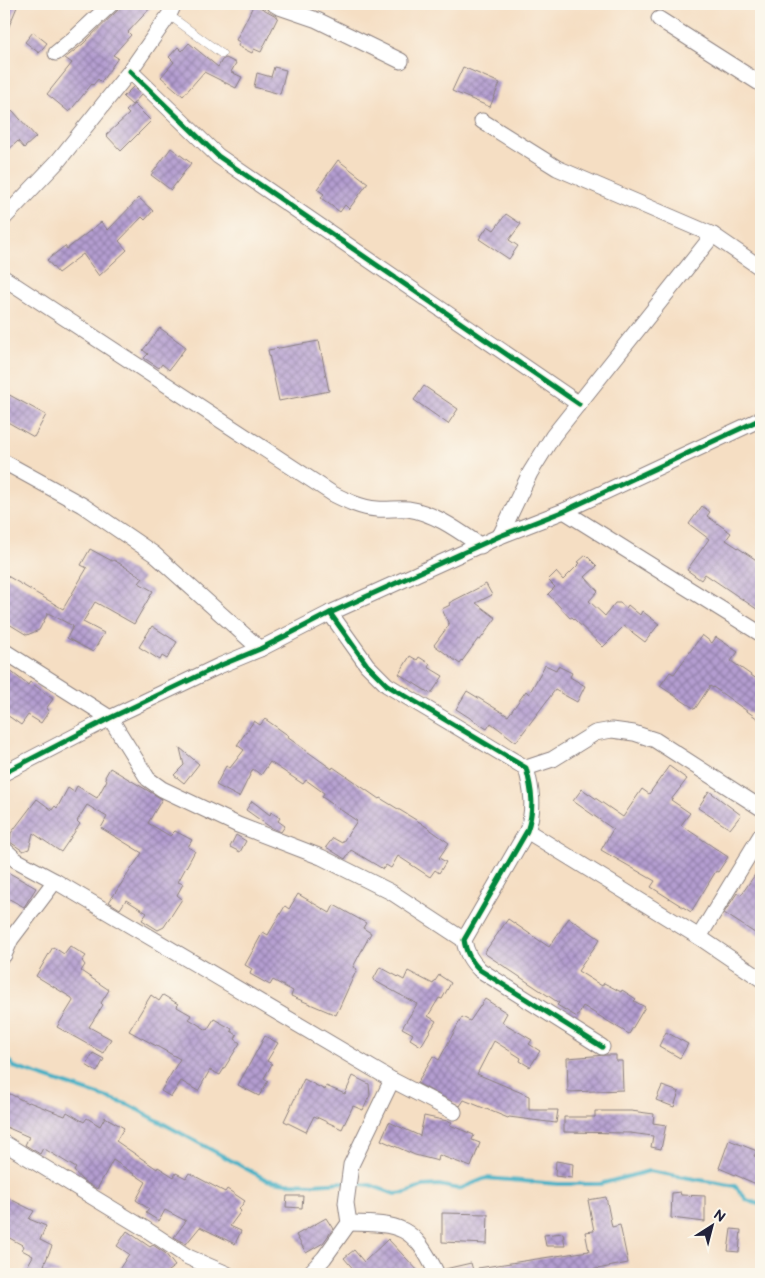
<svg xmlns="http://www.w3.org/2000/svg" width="765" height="1278" font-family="'Balsamiq Sans',sans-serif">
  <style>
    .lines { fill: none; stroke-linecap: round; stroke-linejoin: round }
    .stream { stroke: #46b0c5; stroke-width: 4 }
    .building { fill: url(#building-cross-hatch) }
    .service-casing { stroke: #8c807f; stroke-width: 9 }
    .minor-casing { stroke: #8c807f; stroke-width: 17 }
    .service { stroke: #fff; stroke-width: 8 }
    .minor { stroke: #fff; stroke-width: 15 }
    .cycleway-casing { stroke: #fbf7ec; stroke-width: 8 }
    .cycleway { stroke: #00873e; stroke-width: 5 }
  </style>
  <defs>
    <pattern id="building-cross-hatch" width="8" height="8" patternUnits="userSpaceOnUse" patternTransform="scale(1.25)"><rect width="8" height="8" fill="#b49dd0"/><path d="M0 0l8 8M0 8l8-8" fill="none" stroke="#9280aa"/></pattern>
  </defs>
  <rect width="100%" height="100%" fill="#fbf7ec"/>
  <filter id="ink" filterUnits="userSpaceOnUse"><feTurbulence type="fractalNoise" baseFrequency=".02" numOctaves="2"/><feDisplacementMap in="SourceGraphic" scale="10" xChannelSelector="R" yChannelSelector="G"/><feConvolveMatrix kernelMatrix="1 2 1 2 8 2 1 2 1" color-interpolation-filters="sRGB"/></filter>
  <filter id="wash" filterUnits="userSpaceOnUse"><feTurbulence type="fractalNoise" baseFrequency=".0096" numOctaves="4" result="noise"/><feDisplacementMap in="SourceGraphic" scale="20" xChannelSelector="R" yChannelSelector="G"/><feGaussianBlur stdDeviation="1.12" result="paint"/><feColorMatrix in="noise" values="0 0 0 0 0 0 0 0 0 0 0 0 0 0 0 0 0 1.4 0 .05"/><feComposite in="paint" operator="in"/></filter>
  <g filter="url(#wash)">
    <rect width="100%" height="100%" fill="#f5dec3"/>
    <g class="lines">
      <g class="stream">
        <polyline points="4,1054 14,1067 129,1105 267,1180 286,1183 313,1184 345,1182"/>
        <polyline points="352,1183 370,1185 395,1194 406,1193 423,1186 439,1185 459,1189 486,1178 558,1184 600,1184 649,1171 735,1186 747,1200 761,1205"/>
      </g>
    </g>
    <g id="blocks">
      <g class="building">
        <polygon points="4,4 17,7 4,38"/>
        <polygon points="124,4 154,4 128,32 131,35 113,55 118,58 101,82 98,79 93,85 92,84 69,112 47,94 72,63 65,58 83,44"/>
        <polygon points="254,4 278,17 261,52 254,49 252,53 238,46 240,42 236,40"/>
        <polygon points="33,32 47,43 39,53 25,42"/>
        <polygon points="189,43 218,67 222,60 226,58 236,63 231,72 242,77 236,88 204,72 183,96 161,77 174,62 169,57 178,47 182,51"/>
        <polygon points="274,67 286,70 280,94 254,87 257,73 271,77"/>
        <polygon points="463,67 500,83 490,107 452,91"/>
        <polygon points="133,87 141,95 132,105 123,97"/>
        <polygon points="134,104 151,121 121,151 106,135 129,114 126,111"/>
        <polygon points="13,111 36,137 24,148 18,141 4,154 4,120"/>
        <polygon points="171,148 191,163 171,190 151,175"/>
        <polygon points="338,160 368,183 349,209 345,205 340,212 321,198 324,194 317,189"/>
        <polygon points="139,198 153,211 145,220 142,217 119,241 127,250 99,276 83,254 58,273 47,260 65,246 67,249 101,222 108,230"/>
        <polygon points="506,214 521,224 509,240 518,246 509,259 479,239 488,226 494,230"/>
        <polygon points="160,328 186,347 169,370 162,364 159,368 144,358 148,354 143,350"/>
        <polygon points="319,341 329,391 279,401 268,350"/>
        <polygon points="424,386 458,409 448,424 414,400"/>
        <polygon points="4,392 46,415 34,437 4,420"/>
        <polygon points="702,506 710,512 707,516 731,533 726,540 761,563 761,612 705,574 701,580 687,570 709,539 689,524"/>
        <polygon points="90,549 112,561 114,560 143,578 139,583 153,591 134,624 95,602 83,622 104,633 93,652 67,638 73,626 48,613 39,630 27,635 4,621 4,574 63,609 87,568 81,565"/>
        <polygon points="586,555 597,566 585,577 598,591 589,601 605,616 615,603 620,603 626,608 628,605 640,615 642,611 659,624 645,642 624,626 603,647 572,617 570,618 548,594 555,587 548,580 556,572 563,580 580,563 578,562"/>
        <polygon points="486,584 492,595 476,603 496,618 480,640 478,639 460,664 434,645 449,625 442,609 450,605 449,603"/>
        <polygon points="152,626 177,642 167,659 162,656 160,660 139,647"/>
        <polygon points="702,635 712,643 716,637 738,652 731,661 761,682 761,721 713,687 713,688 710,686 695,709 660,686 670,672 674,674"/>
        <polygon points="410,656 417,660 419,657 430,664 428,667 443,676 431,694 399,674"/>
        <polygon points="545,665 556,670 558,666 572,673 570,677 585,686 577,702 555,690 516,742 491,723 487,729 456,709 467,691 508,716 526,691 529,694"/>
        <polygon points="4,666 28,685 30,682 53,699 46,709 49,711 41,723 28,715 21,725 7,715 8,713 4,708"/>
        <polygon points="265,719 289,736 287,737 332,769 333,767 379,799 380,798 421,823 449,843 439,858 446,862 439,873 435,870 430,877 398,856 391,868 386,865 383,869 351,850 345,859 326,847 333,838 342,843 357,821 322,797 324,793 306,780 303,784 270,762 261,775 253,769 239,797 216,785 226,766 230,768 244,750 237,745 254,721 260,725"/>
        <polygon points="180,748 199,764 184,783 174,775 184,765"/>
        <polygon points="669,766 687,779 671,800 690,813 681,825 728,857 718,872 716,871 691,912 651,887 655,881 601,850 613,829 573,801 582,789 623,817 642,789 649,794"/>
        <polygon points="110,768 162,799 148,823 170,836 175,831 192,840 188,847 195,851 178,882 183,884 177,895 182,899 164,927 158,930 142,920 147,913 126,900 120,909 109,902 142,853 101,828 107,817 87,805 77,821 80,824 61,852 33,833 29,849 23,851 10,842 11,833 37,799 52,810 55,806 57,808 68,788 74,792 77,786 97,798 107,780 105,777"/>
        <polygon points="709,791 741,815 730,829 698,808"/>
        <polygon points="252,801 270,815 271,812 280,818 278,821 285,826 281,832 270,827 246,810"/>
        <polygon points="236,835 246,841 240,852 230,847"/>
        <polygon points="761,866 761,937 724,913 737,893 741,895"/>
        <polygon points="4,870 36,888 24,907 4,896"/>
        <polygon points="298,894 330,913 334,905 366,923 363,928 371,933 353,967 357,969 336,1015 291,996 293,991 273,980 270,985 250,974 252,969 245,965 263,932 268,935 285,906 289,909"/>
        <polygon points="569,918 600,939 578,971 602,986 604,983 621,992 622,990 636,999 634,1001 645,1007 629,1034 583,1006 577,1017 557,1005 559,1003 484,953 508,919 549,947"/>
        <polygon points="70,946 86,956 82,961 85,965 81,971 109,990 101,1003 103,1005 89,1027 111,1039 103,1053 57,1027 73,1001 72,998 36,976 53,947 64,954"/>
        <polygon points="380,967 404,980 408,971 433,984 439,975 451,983 442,999 439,998 428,1016 436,1021 421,1046 410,1039 413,1034 402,1028 417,1004 373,980"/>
        <polygon points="151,995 159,1001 163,995 178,1004 177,1007 191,1015 189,1019 207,1030 214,1019 232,1029 231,1031 237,1035 235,1039 240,1043 220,1075 210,1070 198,1091 181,1081 171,1097 161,1091 180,1059 129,1031"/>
        <polygon points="485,999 507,1013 502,1022 532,1040 529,1044 540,1051 530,1067 520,1061 521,1058 494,1041 477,1074 529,1096 529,1110 558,1110 556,1123 509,1117 508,1118 464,1100 460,1106 417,1083 433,1056 439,1060 462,1017 470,1021"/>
        <polygon points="666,1032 688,1044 680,1058 659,1046"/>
        <polygon points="265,1036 278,1043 267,1061 272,1064 264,1078 268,1081 259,1096 238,1085"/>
        <polygon points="93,1053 104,1059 97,1072 86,1065"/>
        <polygon points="606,1055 616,1055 616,1061 622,1061 623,1090 568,1092 567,1058"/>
        <polygon points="353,1076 369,1084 370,1095 363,1110 353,1106 342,1129 314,1116 306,1132 284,1121 304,1079 325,1090 326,1086 345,1094"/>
        <polygon points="662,1086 679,1092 674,1107 656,1100"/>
        <polygon points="4,1091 28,1103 29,1102 65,1116 67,1112 84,1122 87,1118 100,1126 105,1117 124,1128 116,1141 157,1169 158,1167 174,1177 176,1173 186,1178 189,1173 225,1192 227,1189 245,1201 239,1209 241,1211 230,1226 241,1231 235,1244 200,1227 186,1244 174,1237 186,1221 165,1210 159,1221 146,1213 149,1209 136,1200 146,1182 113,1160 97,1189 82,1180 74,1171 76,1168 43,1148 40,1154 25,1145 29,1137 4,1126"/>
        <polygon points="595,1111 631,1111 654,1114 653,1123 666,1125 661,1149 651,1147 653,1136 630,1133 564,1132 564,1117 595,1117"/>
        <polygon points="424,1116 452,1122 450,1125 474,1135 472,1140 480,1143 471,1167 439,1155 438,1161 415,1155 381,1140 389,1122 420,1136"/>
        <polygon points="729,1140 757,1151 754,1156 758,1158 760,1153 761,1154 761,1186 719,1168"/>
        <polygon points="556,1161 573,1164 572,1178 555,1176"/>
        <polygon points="680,1192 681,1195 705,1196 705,1222 671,1218 672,1193"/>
        <polygon points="4,1196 34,1211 29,1219 46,1226 40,1240 52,1246 44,1265 62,1274 23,1274 33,1256 22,1250 24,1246 4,1235"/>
        <polygon points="287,1196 303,1196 302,1208 286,1207"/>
        <polygon points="606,1197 612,1227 620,1225 628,1263 577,1273 578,1274 479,1274 478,1268 589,1251 585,1232 594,1231 588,1200"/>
        <polygon points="442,1213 488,1214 487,1244 442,1242"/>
        <polygon points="326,1218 333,1229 323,1243 306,1253 296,1235"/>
        <polygon points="731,1229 741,1230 739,1252 728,1251"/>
        <polygon points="127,1231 150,1247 153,1245 165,1253 175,1266 164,1274 116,1274 129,1254 117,1246"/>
        <polygon points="563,1233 565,1246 546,1246 544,1235"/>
        <polygon points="388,1239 421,1274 351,1274 355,1271 344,1258 354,1250 364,1262"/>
        <polygon points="471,1263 474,1274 446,1274 445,1269"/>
      </g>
    </g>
  </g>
  <g filter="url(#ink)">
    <use href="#blocks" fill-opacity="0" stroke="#8c807f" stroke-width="1"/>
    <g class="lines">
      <g class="service-casing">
        <polyline id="service" points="169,15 222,54"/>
      </g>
      <g class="minor-casing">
        <g id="minor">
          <polyline points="274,4 279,7 317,20 401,61"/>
          <polyline points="659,19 761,84"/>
          <polyline points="56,53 78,35 111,4"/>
          <polyline points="130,71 218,156 579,404"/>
          <polyline points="482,121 557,168 713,235 761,268"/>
          <polyline points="4,218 58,161 130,71 169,15 174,4"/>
          <path d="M 4,278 L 333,494 C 347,501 361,508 377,509 C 387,510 398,508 408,509 C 435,513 459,531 481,546"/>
          <polyline points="4,462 82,505 154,554 260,649"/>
          <polyline points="564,511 761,634"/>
          <polyline points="500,536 530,473 553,436 713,235"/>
          <path d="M 330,613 L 367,665 L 387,685 L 526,768 C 532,790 535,809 527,831 L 464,940 C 466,953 471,961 480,970 L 602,1047"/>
          <polyline points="4,651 110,718 148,779 162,789 238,825 321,857 391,892 464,940"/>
          <polyline points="526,768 553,759 595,733 612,730 634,733 655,740 761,808"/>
          <polyline points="4,773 110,718 219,666 260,649 330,613 500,536 564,511 761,419"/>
          <polyline points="527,831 699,937 761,979"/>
          <polyline points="4,849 16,860 55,881 392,1080 454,1112"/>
          <polyline points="699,937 761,835"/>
          <polyline points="4,955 11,939 55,881"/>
          <polyline points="4,1143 147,1230 188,1257 227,1274"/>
          <path d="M 349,1223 C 401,1224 413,1225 437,1274"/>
          <polyline points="309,1274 324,1258 349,1223 346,1203 351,1165 392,1080"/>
        </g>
      </g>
      <use href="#service" class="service"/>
      <use href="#minor" class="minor"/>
      <g class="cycleway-casing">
        <g id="cycleway">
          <polyline points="130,71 218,156 579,404"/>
          <path d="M 330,613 L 367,665 L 387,685 L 526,768 C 532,790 535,809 527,831 L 464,940 C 466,953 471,961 480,970 L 602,1047"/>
          <polyline points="4,773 110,718 219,666 260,649 330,613 500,536 564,511 761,419"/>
        </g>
      </g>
      <use href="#cycleway" class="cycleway"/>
    </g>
  </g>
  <rect width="765" height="1278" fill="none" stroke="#fbf7ec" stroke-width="20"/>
  <g transform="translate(712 1226) rotate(36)" stroke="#fbf7ec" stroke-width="4" paint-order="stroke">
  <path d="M0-4L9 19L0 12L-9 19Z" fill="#22223b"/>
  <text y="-8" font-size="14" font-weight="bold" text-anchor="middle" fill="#22223b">N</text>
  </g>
</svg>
